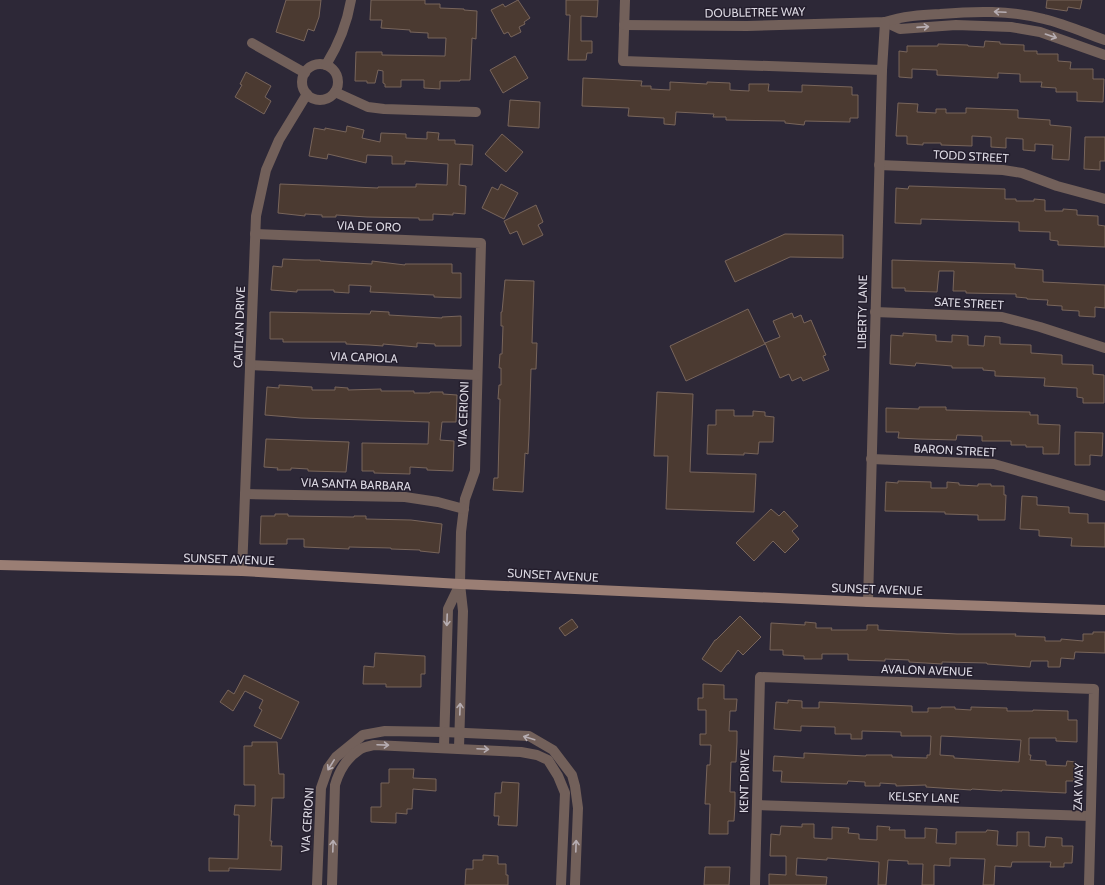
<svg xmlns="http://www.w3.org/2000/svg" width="1105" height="885" font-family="Cabin,sans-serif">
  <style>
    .building { fill: #4b3a31; stroke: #78655b; fill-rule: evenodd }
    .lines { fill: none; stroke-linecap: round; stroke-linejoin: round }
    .street { stroke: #72605a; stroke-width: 10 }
    .secondary { stroke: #9a7e74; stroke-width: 10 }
    .oneway { stroke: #b6adb2 }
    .labels { text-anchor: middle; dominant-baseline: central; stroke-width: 3; stroke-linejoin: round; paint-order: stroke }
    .street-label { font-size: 12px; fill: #dad7e1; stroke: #241e2d }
  </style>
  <rect width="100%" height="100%" fill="#2d2837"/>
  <g class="building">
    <polygon points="286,0 321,0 319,17 314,31 308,29 304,41 276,32"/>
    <polygon points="371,0 425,0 425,4 440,4 440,8 464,9 464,10 477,11 476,39 472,38 470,80 460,80 460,81 440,81 440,89 424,88 424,80 401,80 401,87 385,87 385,84 383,83 383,71 378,70 375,83 367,83 367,81 355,81 356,52 382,52 382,55 445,56 446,38 428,38 428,33 410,32 410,30 381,28 382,20 370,20"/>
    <polygon points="518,0 530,18 524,22 525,24 519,27 521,32 511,37 508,32 504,34 491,10 503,4 505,7"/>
    <polygon points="566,0 598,0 597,17 581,16 581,41 592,41 592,53 587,53 586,60 568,60 570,15 566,15"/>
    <polygon points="1047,0 1082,0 1080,9 1068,7 1067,11 1046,8"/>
    <polygon points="985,41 1000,42 1000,44 1024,45 1024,51 1037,51 1037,54 1058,54 1058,61 1071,62 1070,69 1093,69 1093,79 1104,79 1103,102 1077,101 1077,92 1056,92 1056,88 1041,87 1042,82 1020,82 1020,74 998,73 998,78 937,75 937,70 912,69 912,78 899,77 899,51 907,52 907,46 938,46 938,44 968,45 968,46 984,47"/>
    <polygon points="515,56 528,78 503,93 490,70"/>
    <polygon points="246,72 271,86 265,97 271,101 264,114 235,97 242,85 240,84"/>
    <polygon points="583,78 642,81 641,86 651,86 651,89 670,90 670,82 707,84 707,82 730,83 730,90 749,91 749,84 769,84 768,91 802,92 802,85 852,87 852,95 858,95 858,118 850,118 850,122 805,121 804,125 785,123 785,121 726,120 726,117 713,117 714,114 676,112 675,125 664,124 664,118 628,116 629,108 582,106"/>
    <polygon points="510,100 540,102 539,128 508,126"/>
    <polygon points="898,103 918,104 917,112 936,113 936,109 946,109 946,113 966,113 966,108 1018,110 1018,118 1050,120 1050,125 1071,127 1069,160 1052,159 1053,145 1035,144 1035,151 1023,150 1023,139 1006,138 1006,148 991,147 991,137 972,136 972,146 941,145 941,143 923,143 923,145 907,144 907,136 896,136"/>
    <polygon points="347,126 364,130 362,138 380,142 381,133 406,134 406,138 427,139 427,132 439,133 438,140 455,140 455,144 473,145 472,165 460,164 459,185 466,186 465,214 453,213 453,215 433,214 433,220 419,220 419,218 367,217 336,215 336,217 322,217 322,215 305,214 305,216 278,213 280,184 378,188 378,187 416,187 416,184 447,185 448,164 405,161 405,164 392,164 392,156 367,155 366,163 328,154 327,159 309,156 314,128 325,130 325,128 346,132"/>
    <polygon points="502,134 523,152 506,172 485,154"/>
    <polygon points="1085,137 1105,137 1105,161 1100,161 1100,170 1084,169"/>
    <polygon points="501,184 518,193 504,219 482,208 492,187 498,190"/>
    <polygon points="909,186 1005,189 1005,199 1016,199 1016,201 1034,201 1034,199 1045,200 1045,211 1063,211 1063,209 1077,210 1077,215 1098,216 1098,225 1105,226 1105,247 1058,245 1058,241 1050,240 1050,232 1019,231 1019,222 921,219 921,224 895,223 896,188 908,189"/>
    <polygon points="536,205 543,222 538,225 543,235 523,245 517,231 510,234 504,221"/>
    <polygon points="785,234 843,235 843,258 790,257 735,282 725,261"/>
    <polygon points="283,259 305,260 320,260 320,261 372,264 372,261 405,265 405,264 452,264 452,273 461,273 461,298 434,297 434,295 370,292 371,286 349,285 349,293 334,292 334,290 297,290 297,292 271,290 273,266 282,267"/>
    <polygon points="892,260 1015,264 1015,268 1043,270 1043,282 1105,285 1105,308 1095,307 1095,317 1079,316 1079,311 1062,310 1062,306 1047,305 1048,300 1027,299 1027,298 1016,297 1016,294 966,293 966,291 953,291 954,271 939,271 937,292 905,291 905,288 892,288"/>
    <polygon points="505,280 534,281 532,343 537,343 536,369 531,369 529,435 528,454 525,453 523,492 493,490 494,478 498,478 500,399 498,399 499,385 501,385 501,368 499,368 500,354 502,354 503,326 501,326 501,312 502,312"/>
    <polygon points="748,309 765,344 686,381 670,346"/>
    <polygon points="371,311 389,312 389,315 442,318 442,317 461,316 461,346 435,346 435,344 417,343 417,347 383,344 383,346 369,345 346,344 346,342 283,342 283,339 270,339 270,312 370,314"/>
    <polygon points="792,313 794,318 801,315 804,323 811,320 826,355 823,356 829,370 803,381 801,377 792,381 789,374 780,378 765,343 780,337 773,321"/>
    <polygon points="903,333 936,335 936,341 952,342 952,335 968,336 968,345 984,346 985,336 1000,337 1000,344 1031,345 1031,353 1062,355 1062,364 1093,365 1093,374 1104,375 1104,403 1083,403 1083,398 1077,397 1077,388 1044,386 1045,378 995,376 995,371 983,370 983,368 952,368 952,366 916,363 915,366 890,364 891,335 903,336"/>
    <polygon points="279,385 312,387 312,390 335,390 335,387 348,388 348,390 381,389 381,391 414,391 414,393 430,393 430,392 443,392 443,394 457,395 456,422 442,422 440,440 454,441 453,471 427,470 427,468 410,467 410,474 374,473 374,471 362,471 362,443 428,444 429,422 301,418 265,415 267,387 279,388"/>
    <polygon points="657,392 693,394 690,472 756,474 754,512 666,509 668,456 654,456"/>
    <polygon points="919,407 946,407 946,410 1030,412 1030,415 1038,415 1038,424 1060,425 1059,454 1043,454 1043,447 1026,447 1026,445 1011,445 1011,441 982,441 982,436 957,435 956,440 918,439 898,438 899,432 886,432 886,408 919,409"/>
    <polygon points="716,410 734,410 734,416 753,416 753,411 765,412 765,416 774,417 773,442 759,442 758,454 744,453 744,455 707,454 708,425 716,425"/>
    <polygon points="1075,432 1103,433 1102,456 1090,455 1090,465 1075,465"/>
    <polygon points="266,439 349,442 346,472 308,471 308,469 291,468 291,470 277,470 278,468 264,467"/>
    <polygon points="898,481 931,482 931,488 947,488 947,482 959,483 959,485 978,486 978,484 991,484 991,486 1004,486 1004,495 1006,495 1005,520 978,520 978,515 945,514 945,512 885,511 886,482 898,483"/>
    <polygon points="1022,496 1037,497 1037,505 1069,507 1069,513 1088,514 1088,523 1105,523 1105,547 1071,546 1072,538 1039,536 1039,530 1020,529"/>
    <polygon points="771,509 779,516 784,511 798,526 792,531 799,539 785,553 773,541 754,561 736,543"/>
    <polygon points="275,514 288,514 288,516 354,517 354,516 366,516 366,519 411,520 442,524 439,553 420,551 420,550 391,549 391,548 349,547 349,549 304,547 304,539 287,539 287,544 260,544 261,516 275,516"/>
    <polygon points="740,616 761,637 743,655 738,650 728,664 727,664 721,672 702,659 715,640 716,640"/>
    <polygon points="572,619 578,627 565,636 559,628"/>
    <polygon points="805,622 816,623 816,628 832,628 831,630 867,630 867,625 878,625 878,630 957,634 1016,634 1015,636 1045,637 1045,641 1061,641 1061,639 1083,641 1083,634 1093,634 1093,632 1105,632 1105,653 1075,652 1074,659 1061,658 1060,667 1048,667 1048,661 1031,661 1030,667 987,664 987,663 942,662 942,664 909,662 909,660 885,659 885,661 848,660 848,654 822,654 822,659 804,659 804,656 783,655 783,650 770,650 771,623 805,625"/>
    <polygon points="375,653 425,656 425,674 421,674 421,687 386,687 386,684 363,684 364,666 374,667"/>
    <polygon points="244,675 299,702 281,739 254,726 262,710 259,708 263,700 245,691 233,711 220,702 228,690 234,694"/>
    <polygon points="703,684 724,685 724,699 737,699 736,711 730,711 729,731 737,731 737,742 736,762 731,762 730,792 735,792 735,805 734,821 728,821 728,834 709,834 710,804 705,804 707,765 710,765 711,745 700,745 700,734 706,734 706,710 698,710 698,698 703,698"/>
    <path d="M 788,700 L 802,701 L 802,708 L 819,708 L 819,702 L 912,706 L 912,712 L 928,712 L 928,708 L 941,708 L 941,707 L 955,707 L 955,709 L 971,710 L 971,707 L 1007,708 L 1007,711 L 1033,711 L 1033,710 L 1068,711 L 1068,720 L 1077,720 L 1077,742 L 1056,741 L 1056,738 L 1029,738 L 1029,755 L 1031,755 L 1030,760 L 1046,761 L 1046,765 L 1066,766 L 1067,761 L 1076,762 L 1074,781 L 1066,781 L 1066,793 L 1002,790 L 1002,791 L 972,789 L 971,790 L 926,787 L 926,785 L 896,786 L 896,784 L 880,783 L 880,786 L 865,786 L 865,782 L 848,781 L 847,784 L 781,782 L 782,771 L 773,771 L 774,756 L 804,758 L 804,753 L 866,756 L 866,755 L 892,755 L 892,757 L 927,758 L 927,755 L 930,755 L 931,736 L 901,736 L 901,732 L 862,731 L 862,739 L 851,739 L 851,734 L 835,734 L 835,727 L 801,726 L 801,731 L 774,729 L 776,702 L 788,703 ZM 941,736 L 1021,740 L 1019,762 L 954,758 L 954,756 L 940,755 Z"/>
    <polygon points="252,742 277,742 279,774 284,774 284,798 272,798 270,841 272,841 271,846 282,846 281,870 229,868 229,871 209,871 209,858 238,859 239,815 234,815 235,805 255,806 255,785 244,785 244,746 252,746"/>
    <polygon points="389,769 414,769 413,778 436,779 436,791 413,789 412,809 407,809 407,814 396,813 396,823 371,822 371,807 381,807 381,783 389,783"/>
    <polygon points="502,782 519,783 517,826 498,825 499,816 494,816 495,793 501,793"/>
    <polygon points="802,824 814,824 814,838 832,839 832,827 849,828 848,833 859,834 859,839 877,840 877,826 890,827 889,830 905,830 905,838 925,838 925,828 937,829 936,843 956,844 956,832 986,832 987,830 998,831 997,845 1017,846 1017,832 1029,832 1029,846 1045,847 1046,837 1062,838 1062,846 1073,846 1072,863 1064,863 1064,867 1050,867 1051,862 1012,862 1011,867 995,866 994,885 983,885 985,859 950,858 950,866 934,865 934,885 922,885 923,864 908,864 908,861 888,860 886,885 878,885 879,862 827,858 827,860 797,858 796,875 827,877 826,885 769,885 769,874 786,875 786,856 770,856 771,834 780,835 781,826 802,827"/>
    <polygon points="483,855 498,856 498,864 506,864 506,875 508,875 508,885 465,885 466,869 473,869 473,860 483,860"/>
    <polygon points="705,867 730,867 729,885 704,885"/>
  </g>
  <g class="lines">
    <g class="street">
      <polyline points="625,0 623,61 882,70"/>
      <polyline points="885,22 900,29 956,25 1011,27 1040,32 1105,55"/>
      <path d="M 624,25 L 747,26 L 885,22 C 903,16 921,15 940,14 C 975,11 1010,10 1044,19 C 1065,24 1085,33 1105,40"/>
      <polyline points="252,43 305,73"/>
      <circle cx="320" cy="82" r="18"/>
      <path d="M 326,65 C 339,44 347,24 351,0"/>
      <polyline points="335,92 368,107 384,109 476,112"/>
      <polyline points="879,165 1003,170 1022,173 1057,186 1105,199"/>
      <polyline points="255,234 481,243 475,471 465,499 461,532 460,584 463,611 459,748"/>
      <polyline points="875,312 1002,317 1040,327 1105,348"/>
      <polyline points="250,365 477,375"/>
      <polyline points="871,459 994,464 1105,496"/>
      <polyline points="245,494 405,497 438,502 464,509"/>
      <polyline points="242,571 256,216 266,170 279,140 307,94"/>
      <polyline points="868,602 882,70 885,22"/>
      <polyline points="444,747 448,609 460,584"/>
      <polyline points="757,805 1090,816"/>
      <polyline points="317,885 321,788 328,768 336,757 363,735 385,731 444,732 529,736 553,750 572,775 575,786 578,808 575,885"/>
      <path d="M 332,885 L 335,785 C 339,771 347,758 359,750 C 363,747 369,746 374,745 L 521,752 L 537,755 L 548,760 L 558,776 L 565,793 L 561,885"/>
      <polyline points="755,885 760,677 1094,689 1089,885"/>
    </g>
    <polyline class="secondary" points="0,565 242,571 460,584 868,602 1105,610"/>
  </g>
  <defs><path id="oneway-shaft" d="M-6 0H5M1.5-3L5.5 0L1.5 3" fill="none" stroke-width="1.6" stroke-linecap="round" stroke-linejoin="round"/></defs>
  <g class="oneway">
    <use href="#oneway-shaft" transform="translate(1000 12) rotate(-177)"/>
    <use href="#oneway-shaft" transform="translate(923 27) rotate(-4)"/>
    <use href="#oneway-shaft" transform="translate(1051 36) rotate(19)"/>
    <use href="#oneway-shaft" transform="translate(447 620) rotate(92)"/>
    <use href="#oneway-shaft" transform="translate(460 709) rotate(-88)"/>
    <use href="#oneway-shaft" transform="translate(529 738) rotate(-163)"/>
    <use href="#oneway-shaft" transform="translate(383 745) rotate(2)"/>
    <use href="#oneway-shaft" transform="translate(483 749) rotate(3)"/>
    <use href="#oneway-shaft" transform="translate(331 765) rotate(122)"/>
    <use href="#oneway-shaft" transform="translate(333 846) rotate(-88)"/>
    <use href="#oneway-shaft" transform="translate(576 846) rotate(-88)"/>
  </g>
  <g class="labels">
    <g class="street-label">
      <text transform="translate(755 12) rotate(-1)">DOUBLETREE WAY</text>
      <text transform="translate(971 156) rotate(3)">TODD STREET</text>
      <text transform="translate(369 226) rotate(2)">VIA DE ORO</text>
      <text transform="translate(969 303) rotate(3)">SATE STREET</text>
      <text transform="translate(862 312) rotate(-89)">LIBERTY LANE</text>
      <text transform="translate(239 327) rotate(-88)">CAITLAN DRIVE</text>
      <text transform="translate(364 357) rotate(2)">VIA CAPIOLA</text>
      <text transform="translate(463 414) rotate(-88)">VIA CERIONI</text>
      <text transform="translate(955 450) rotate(3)">BARON STREET</text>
      <text transform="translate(356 484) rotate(2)">VIA SANTA BARBARA</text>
      <text transform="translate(229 559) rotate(2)">SUNSET AVENUE</text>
      <text transform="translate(553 575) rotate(3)">SUNSET AVENUE</text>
      <text transform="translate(877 589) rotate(2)">SUNSET AVENUE</text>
      <text transform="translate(927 670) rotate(2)">AVALON AVENUE</text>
      <text transform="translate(744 781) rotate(-89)">KENT DRIVE</text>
      <text transform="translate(1078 787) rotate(-88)">ZAK WAY</text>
      <text transform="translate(924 797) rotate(2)">KELSEY LANE</text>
      <text transform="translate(307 820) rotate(-86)">VIA CERIONI</text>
    </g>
  </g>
</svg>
